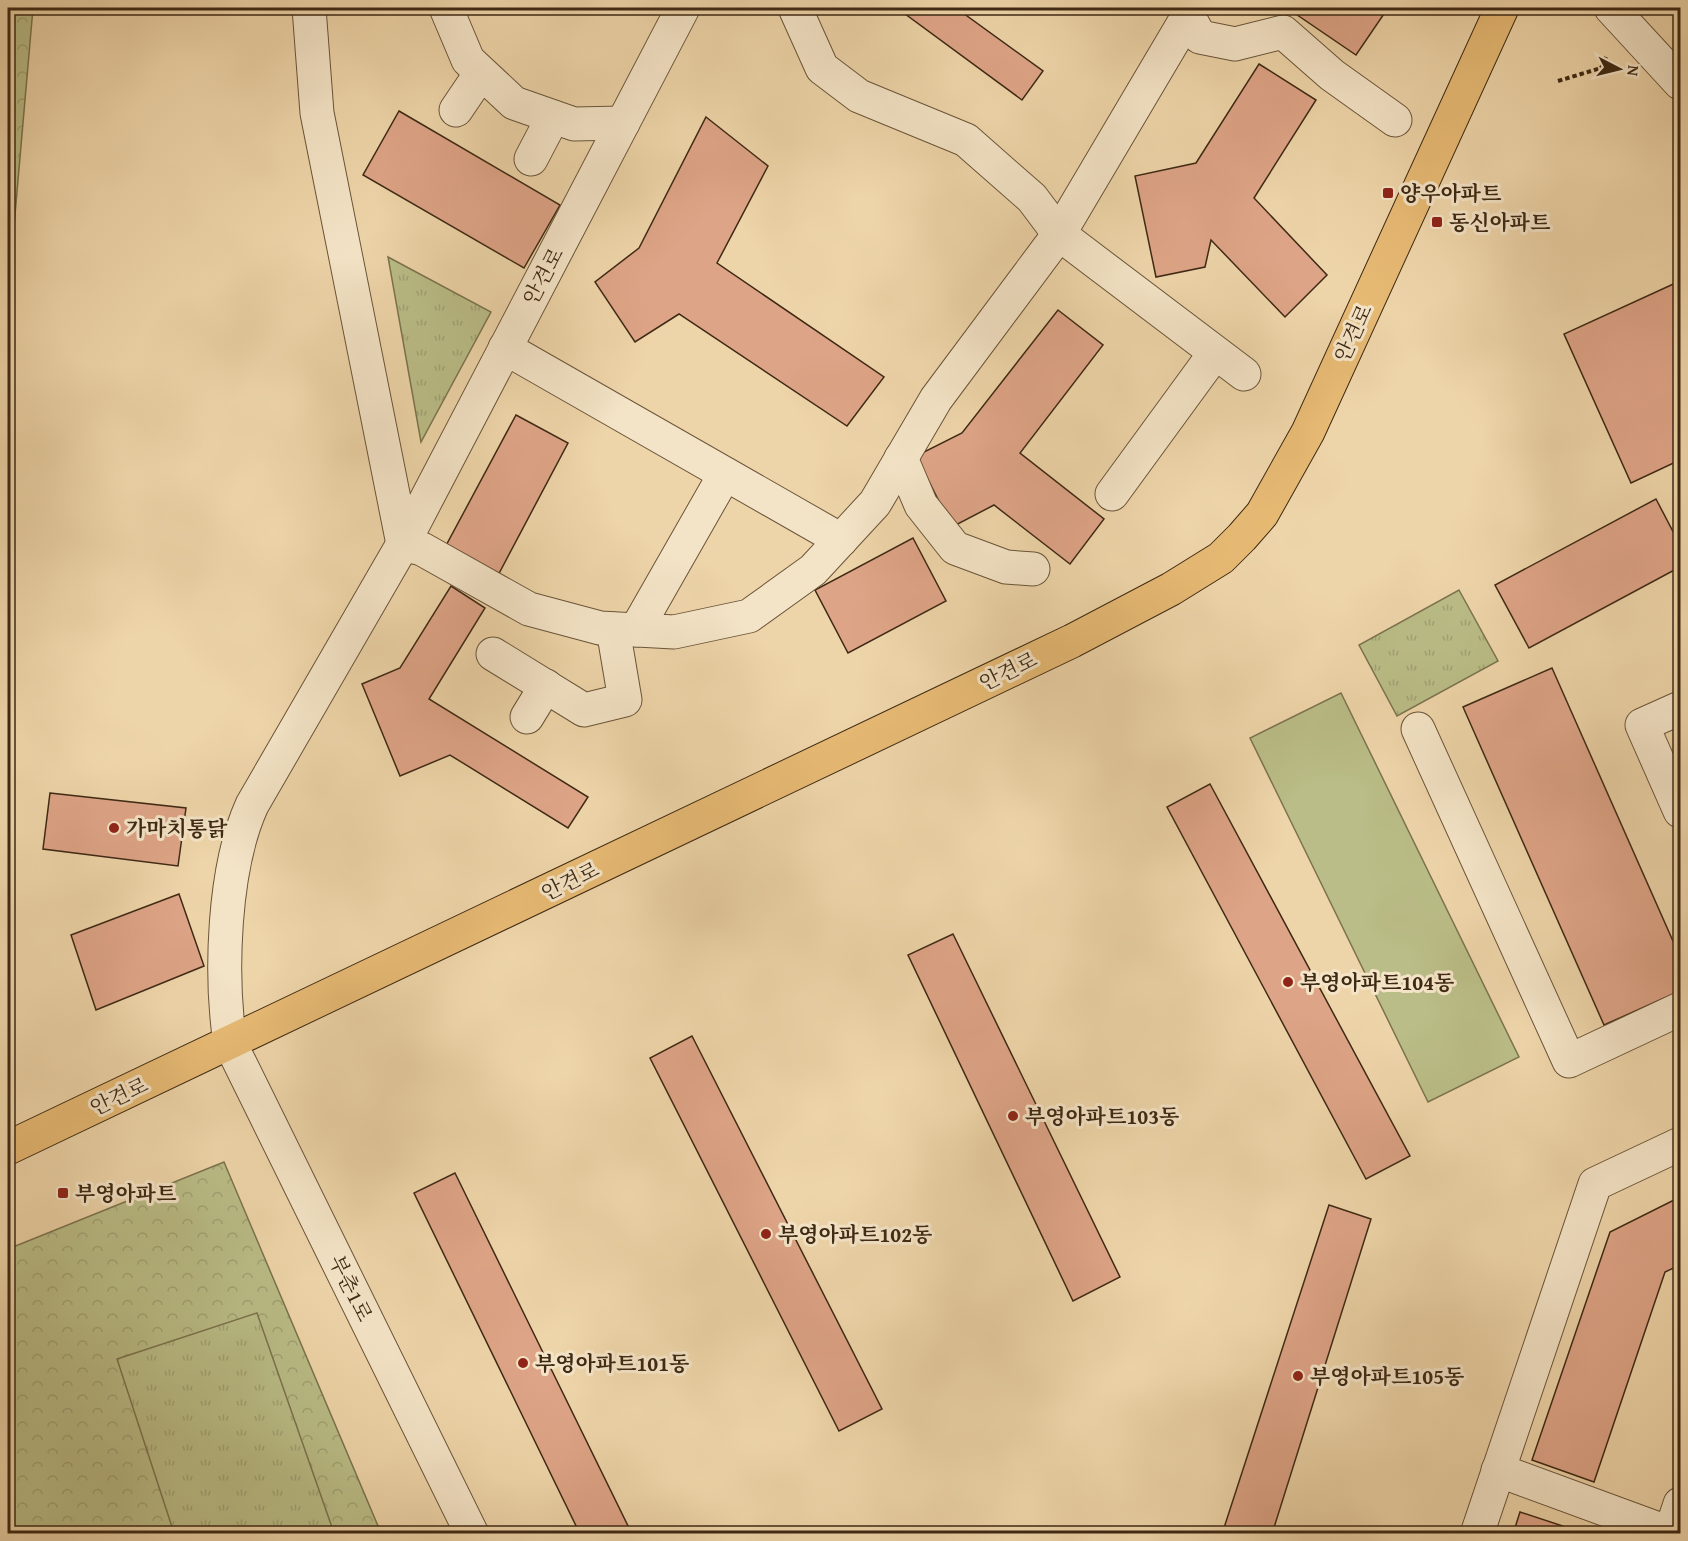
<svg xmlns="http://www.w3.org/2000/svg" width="1688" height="1541" font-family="'Gentium Book Plus','Noto Serif KR',serif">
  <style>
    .forest { fill: url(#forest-crowns); stroke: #7c734e; stroke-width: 1.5 }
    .park { fill: url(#park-tufts); stroke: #7c734e; stroke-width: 1.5 }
    .pitch { fill: #babd87; stroke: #7c734e; stroke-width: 1.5 }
    .building { fill: #dea487; stroke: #3e2914; stroke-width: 1.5 }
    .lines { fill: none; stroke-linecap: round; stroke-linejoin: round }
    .minor-casing { stroke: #6a5439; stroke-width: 35 }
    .major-casing { stroke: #3e2914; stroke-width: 35 }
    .path { stroke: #3e2914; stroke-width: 4; stroke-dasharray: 4.5 3; stroke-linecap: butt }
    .minor { stroke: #f4e4c7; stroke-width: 33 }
    .major { stroke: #e7ba74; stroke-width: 33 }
    .poi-dot { fill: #8f2418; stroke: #f4e4c7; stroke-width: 2 }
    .labels { text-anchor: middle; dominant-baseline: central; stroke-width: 6; stroke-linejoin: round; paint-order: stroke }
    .poi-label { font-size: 21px; font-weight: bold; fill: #3e2914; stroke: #f4e4c7; text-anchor: start }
    .street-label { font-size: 21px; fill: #3e2914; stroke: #f4e4c7 }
  </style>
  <defs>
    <pattern id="forest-crowns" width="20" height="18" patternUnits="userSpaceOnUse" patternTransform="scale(1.5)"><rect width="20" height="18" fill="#babd87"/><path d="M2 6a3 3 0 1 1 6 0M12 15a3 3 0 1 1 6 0" fill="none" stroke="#a1a274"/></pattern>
    <pattern id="park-tufts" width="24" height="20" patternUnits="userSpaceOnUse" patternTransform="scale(1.5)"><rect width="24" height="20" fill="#babd87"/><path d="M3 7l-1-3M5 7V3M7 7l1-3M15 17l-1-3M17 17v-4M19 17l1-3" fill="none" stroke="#a1a274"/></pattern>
  </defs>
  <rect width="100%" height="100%" fill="#eed5a9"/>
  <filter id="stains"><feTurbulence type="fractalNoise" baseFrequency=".00333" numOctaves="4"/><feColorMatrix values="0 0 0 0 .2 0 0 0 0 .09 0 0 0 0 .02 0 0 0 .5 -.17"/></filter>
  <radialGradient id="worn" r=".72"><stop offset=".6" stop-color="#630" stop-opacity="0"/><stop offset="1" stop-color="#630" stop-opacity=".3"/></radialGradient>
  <g class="forest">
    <polygon points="8,8 33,8 8,295"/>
    <polygon points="224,1162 381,1533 8,1534 8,1249"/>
  </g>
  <g class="park">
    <polygon points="388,257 491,312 421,442"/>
    <polygon points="1459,590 1498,661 1397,716 1359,645"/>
    <polygon points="257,1313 334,1533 174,1533 117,1359"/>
  </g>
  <polygon class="pitch" points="1341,693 1519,1057 1428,1102 1250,738"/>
  <g class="building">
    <polygon points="897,8 956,8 1043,71 1022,100"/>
    <polygon points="1287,8 1388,8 1356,55"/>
    <polygon points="1259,64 1316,100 1254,198 1327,275 1285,317 1211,240 1205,267 1156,277 1135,176 1196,163"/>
    <polygon points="399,111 560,205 524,268 363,175"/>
    <polygon points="706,117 768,166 717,263 884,377 847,426 679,314 635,342 595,282 639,248"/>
    <polygon points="1680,281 1680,460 1631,483 1564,334"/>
    <polygon points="1058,310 1103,345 1020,453 1104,519 1070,564 994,505 952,527 916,456 962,433"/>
    <polygon points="516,415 568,443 495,581 442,553"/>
    <polygon points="1656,499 1680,545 1680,567 1529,648 1495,585"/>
    <polygon points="913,538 946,601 848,653 815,590"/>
    <polygon points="451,586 485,608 429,699 588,797 568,828 450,755 400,776 362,684 400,668"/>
    <polygon points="1552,668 1680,957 1680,991 1604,1025 1463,707"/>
    <polygon points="1210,784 1410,1156 1366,1179 1167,807"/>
    <polygon points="50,793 186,808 178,866 43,849"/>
    <polygon points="179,894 204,966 96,1010 71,935"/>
    <polygon points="953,934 1120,1277 1073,1301 908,955"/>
    <polygon points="692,1036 882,1409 839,1431 650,1058"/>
    <polygon points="455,1173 632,1534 580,1534 414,1193"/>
    <polygon points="1680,1197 1680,1265 1665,1272 1594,1482 1532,1460 1610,1232"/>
    <polygon points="1329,1205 1371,1219 1272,1534 1222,1534"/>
    <polygon points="1520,1512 1581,1532 1581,1534 1513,1534"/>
  </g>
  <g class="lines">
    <g class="minor-casing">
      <g id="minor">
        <polyline points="309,8 317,113 403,544"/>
        <polyline points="446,8 468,60 514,103 574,124 623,123"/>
        <polyline points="795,8 822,68 859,96 966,140 1032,198 1059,234 1244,374"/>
        <polyline points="1184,8 1200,37 1235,44 1283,32 1332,75 1395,120"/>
        <polyline points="1611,8 1680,83"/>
        <polyline points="456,110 481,73"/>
        <polyline points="531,159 553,117"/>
        <polyline points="505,348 841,540"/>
        <polyline points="901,458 921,505 955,548 1006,567 1033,569"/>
        <polyline points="1112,494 1215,353"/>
        <polyline points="403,544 422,549 529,609 600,628 674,632 749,616 813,570 875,503 936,399 1059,234 1188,16"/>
        <polyline points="636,630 725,474"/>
        <polyline points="493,654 584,710 625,700 613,629"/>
        <polyline points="1680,708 1642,725 1680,811"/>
        <polyline points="527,717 546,686"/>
        <polyline points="1418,729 1569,1061 1680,1009"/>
        <polyline points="1498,1470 1672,1534"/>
        <path d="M 472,1534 L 230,1043 C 220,975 223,869 252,805 L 403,544 L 683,8"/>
        <polyline points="1477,1534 1595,1184 1680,1144"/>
        <polyline points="1670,1534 1680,1504"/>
      </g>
    </g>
    <g class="major-casing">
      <polyline id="major" points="8,1148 1072,641 1171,589 1221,558 1242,537 1262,514 1308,432 1502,8"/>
    </g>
    <polyline class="path" points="1558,81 1601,68 1607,55"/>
    <use href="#minor" class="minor"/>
    <use href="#major" class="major"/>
  </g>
  <g class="poi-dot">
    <rect x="1382" y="187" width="12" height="12" rx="3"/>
    <rect x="1431" y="216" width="12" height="12" rx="3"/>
    <circle cx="114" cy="828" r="6"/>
    <circle cx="1288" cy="982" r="6"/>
    <circle cx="1013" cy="1116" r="6"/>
    <rect x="57" y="1187" width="12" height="12" rx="3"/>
    <circle cx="766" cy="1234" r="6"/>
    <circle cx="523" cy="1363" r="6"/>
    <circle cx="1298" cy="1376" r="6"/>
  </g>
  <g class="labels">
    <g class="poi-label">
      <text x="1400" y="193">양우아파트</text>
      <text x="1449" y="222">동신아파트</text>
      <text x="126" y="828">가마치통닭</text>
      <text x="1300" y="982">부영아파트104동</text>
      <text x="1025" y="1116">부영아파트103동</text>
      <text x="75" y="1193">부영아파트</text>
      <text x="778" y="1234">부영아파트102동</text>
      <text x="535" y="1363">부영아파트101동</text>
      <text x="1310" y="1376">부영아파트105동</text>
    </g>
    <g class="street-label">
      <text transform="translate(543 276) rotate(-62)">안견로</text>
      <text transform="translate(1353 333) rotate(-65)">안견로</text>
      <text transform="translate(1008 671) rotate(-26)">안견로</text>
      <text transform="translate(570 881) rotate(-26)">안견로</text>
      <text transform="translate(119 1096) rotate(-25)">안견로</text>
      <text transform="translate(351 1288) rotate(64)">부춘1로</text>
    </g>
  </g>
  <rect width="1688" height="1541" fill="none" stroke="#eed5a9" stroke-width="30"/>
  <rect x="9" y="9" width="1670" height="1523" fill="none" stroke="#3e2914" stroke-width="3"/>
  <rect x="15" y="15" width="1658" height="1511" fill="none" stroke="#3e2914" stroke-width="1.5"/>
  <g transform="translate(1619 69) rotate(97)" stroke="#f4e4c7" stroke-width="4.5" paint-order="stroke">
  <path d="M0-4.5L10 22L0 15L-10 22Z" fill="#3e2914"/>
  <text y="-9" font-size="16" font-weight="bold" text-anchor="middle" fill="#3e2914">N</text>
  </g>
  <rect width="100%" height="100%" filter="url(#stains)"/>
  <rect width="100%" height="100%" fill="url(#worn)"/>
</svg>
